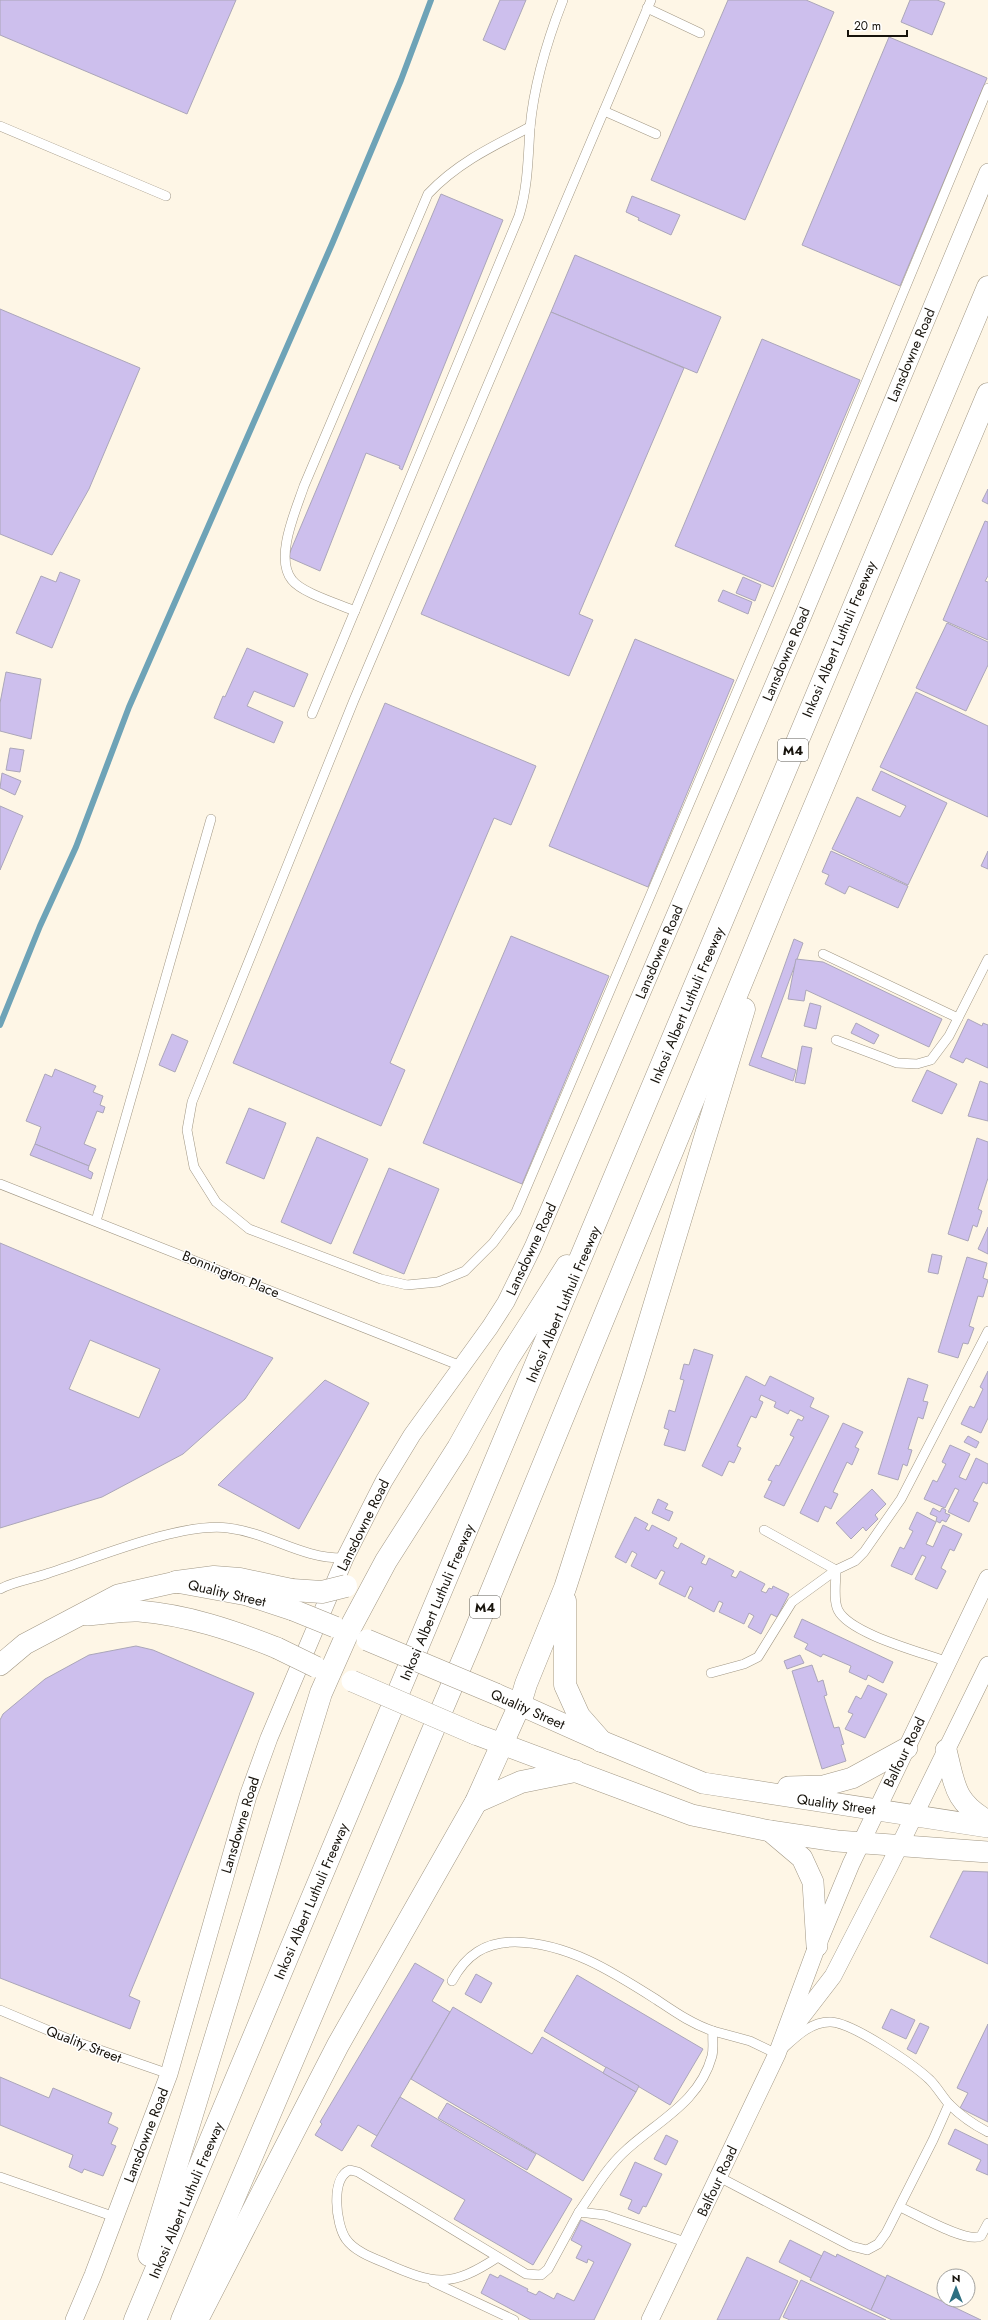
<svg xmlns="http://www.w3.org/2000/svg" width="988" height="2320" font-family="Jost,sans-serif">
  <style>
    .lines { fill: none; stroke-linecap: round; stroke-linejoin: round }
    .stream { stroke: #6ea3b7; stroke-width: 6 }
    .building { fill: #cdbfed; stroke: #aba6b9; fill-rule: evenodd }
    .service-casing { stroke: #a19784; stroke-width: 10 }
    .minor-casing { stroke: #a19784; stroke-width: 18 }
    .tertiary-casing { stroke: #a19784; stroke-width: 22 }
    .motorway-casing { stroke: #a19784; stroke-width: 23 }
    .service { stroke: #fff; stroke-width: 9 }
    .minor { stroke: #fff; stroke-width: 17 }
    .tertiary { stroke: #fff; stroke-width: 21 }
    .motorway { stroke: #fff; stroke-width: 22 }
    .tertiary-bridge-casing { stroke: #a19784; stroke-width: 22; stroke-linecap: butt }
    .motorway-bridge-casing { stroke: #a19784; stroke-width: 23; stroke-linecap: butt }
    .tertiary-bridge { stroke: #fff; stroke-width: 21 }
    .motorway-bridge { stroke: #fff; stroke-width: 22 }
    .labels { text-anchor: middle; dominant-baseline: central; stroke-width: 3; stroke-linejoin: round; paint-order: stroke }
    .shield { fill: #fff; stroke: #5d5a55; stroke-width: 1 }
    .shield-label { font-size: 13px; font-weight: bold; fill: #17130c }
    .street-label { font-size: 14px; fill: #17130c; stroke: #fff }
  </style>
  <rect width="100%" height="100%" fill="#fef6e6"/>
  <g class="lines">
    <polyline class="stream" points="0,1025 40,926 76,847 129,707 332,244 401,80 431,0"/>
  </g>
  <g class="building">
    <polygon points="0,0 236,0 187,114 0,35"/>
    <polygon points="500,0 526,0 505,50 483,40"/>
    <polygon points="728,0 806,0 834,12 745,220 651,180"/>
    <polygon points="910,0 937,0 945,3 932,35 901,22"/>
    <polygon points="889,37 987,78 900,286 802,245"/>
    <polygon points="441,194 503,220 402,470 399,468 400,466 366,453 320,571 288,557"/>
    <polygon points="632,196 680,215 671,235 638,220 639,218 626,212"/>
    <polygon points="575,255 721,317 697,373 551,312"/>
    <polygon points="0,309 140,368 89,489 52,555 0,534"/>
    <polygon points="551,312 684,368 579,614 593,620 569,676 421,614"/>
    <polygon points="762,339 860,380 773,587 675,546"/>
    <polygon points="988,489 988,504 982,501"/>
    <polygon points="985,521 988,522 988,576 985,581 988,582 988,640 943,620"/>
    <polygon points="60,572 80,580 52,648 16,633 41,576 56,582"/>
    <polygon points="743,577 761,585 755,601 736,593"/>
    <polygon points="723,590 752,602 748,614 718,601"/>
    <polygon points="947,623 988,642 988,665 966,711 916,688"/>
    <polygon points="635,639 734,680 648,887 549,846"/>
    <polygon points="247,648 308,674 294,707 254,691 247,706 283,722 274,743 214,718 223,696 225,697"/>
    <polygon points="6,672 41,679 31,739 0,731 0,703"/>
    <polygon points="916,692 988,726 988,817 880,767"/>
    <polygon points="385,703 536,766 511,825 494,818 390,1063 405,1070 381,1126 233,1063"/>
    <polygon points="10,748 24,750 20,772 6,770"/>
    <polygon points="881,771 947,803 908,885 832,849 857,797 900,817 906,806 872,790"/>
    <polygon points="2,773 21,781 15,795 0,788"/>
    <polygon points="0,806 23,816 0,870"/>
    <polygon points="831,851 908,886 898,908 849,886 845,894 825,884 829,875 822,872"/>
    <polygon points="988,851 988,869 981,866"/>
    <polygon points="511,936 609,976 522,1184 423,1143"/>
    <polygon points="794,939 803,943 761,1057 796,1070 793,1081 749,1065"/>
    <polygon points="796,959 823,962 942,1019 929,1047 806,990 804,1001 788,999"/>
    <polygon points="810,1003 821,1006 816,1029 804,1026"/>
    <polygon points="968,1019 982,1026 983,1023 988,1025 988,1068 966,1058 963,1063 950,1057"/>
    <polygon points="856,1023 879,1035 874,1044 851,1033"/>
    <polygon points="172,1034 188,1041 175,1072 159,1065"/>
    <polygon points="802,1046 812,1048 805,1084 795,1082"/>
    <polygon points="55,1069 96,1086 93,1092 103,1096 100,1105 105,1107 103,1113 97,1111 84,1144 96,1149 89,1166 35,1144 41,1127 26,1121 45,1074 52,1077"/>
    <polygon points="927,1070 957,1084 942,1114 912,1101"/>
    <polygon points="980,1081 988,1084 988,1121 968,1116"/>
    <polygon points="249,1108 286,1123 264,1179 226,1163"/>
    <polygon points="317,1137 368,1159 331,1244 281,1222"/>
    <polygon points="977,1138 988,1142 988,1178 978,1209 982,1211 977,1227 973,1225 968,1241 948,1234"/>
    <polygon points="35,1144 89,1166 88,1170 93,1173 91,1179 30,1155"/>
    <polygon points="389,1168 439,1189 404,1274 353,1253"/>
    <polygon points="988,1227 988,1254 978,1249"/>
    <path d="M 0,1243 L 273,1358 L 245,1399 L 183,1454 L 102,1497 L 0,1528 ZM 90,1340 L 160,1369 L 139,1418 L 69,1389 Z"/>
    <polygon points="932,1254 942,1256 938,1274 928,1272"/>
    <polygon points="967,1257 987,1263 983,1278 988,1280 983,1297 978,1296 969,1326 974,1328 968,1344 963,1343 958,1358 938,1352"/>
    <polygon points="694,1349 713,1355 685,1451 664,1445 669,1430 664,1428 669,1410 675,1412 684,1380 680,1379 684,1364 689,1365"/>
    <polygon points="988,1371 988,1418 981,1433 961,1424 970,1406 974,1408 983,1389 980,1387"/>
    <polygon points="746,1376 765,1386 770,1376 814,1398 810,1407 829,1416 784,1506 764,1497 772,1481 768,1480 776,1465 779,1466 794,1437 790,1435 798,1419 802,1421 804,1417 790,1410 788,1414 774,1407 776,1402 761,1395 759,1400 763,1402 756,1418 751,1416 737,1446 741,1448 734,1463 729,1461 722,1476 702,1466"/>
    <polygon points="908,1378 928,1385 923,1401 928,1402 923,1419 918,1417 908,1449 912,1450 907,1466 903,1464 898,1480 878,1474"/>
    <polygon points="325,1380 369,1403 299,1529 218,1485"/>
    <polygon points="843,1423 863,1432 855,1447 859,1449 852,1465 847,1462 833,1492 838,1494 831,1509 825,1506 818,1522 800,1513"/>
    <polygon points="968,1436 979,1442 976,1448 964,1442"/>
    <polygon points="950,1445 970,1454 959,1477 966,1480 976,1458 988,1464 988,1482 987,1484 983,1482 973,1501 978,1503 969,1522 948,1512 959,1490 955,1488 945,1508 924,1499 933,1480 937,1482 946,1464 942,1462"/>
    <polygon points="872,1489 886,1504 875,1515 878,1519 866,1531 863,1527 851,1539 836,1523"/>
    <polygon points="658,1499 668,1504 665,1509 673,1512 669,1521 652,1513"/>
    <polygon points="933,1508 940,1512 942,1508 946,1510 945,1513 950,1515 946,1522 942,1520 940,1523 936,1521 937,1517 930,1514"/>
    <polygon points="917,1512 936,1522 926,1544 933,1547 943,1525 962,1534 954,1551 950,1549 941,1568 946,1571 937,1589 915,1579 926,1557 922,1555 912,1575 891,1566 900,1547 904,1549 913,1531 909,1529"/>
    <polygon points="635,1517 648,1524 645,1529 649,1531 652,1525 677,1538 673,1546 678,1549 681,1543 705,1556 701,1563 706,1565 709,1558 734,1571 731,1576 736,1578 740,1571 765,1584 761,1591 766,1593 769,1588 772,1589 773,1586 789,1594 777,1617 771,1614 761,1634 748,1627 754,1616 749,1613 744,1624 719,1612 723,1603 719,1601 714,1612 688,1598 693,1588 690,1586 685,1597 659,1584 665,1572 661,1570 656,1579 631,1566 637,1554 632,1551 626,1563 615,1557"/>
    <polygon points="802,1619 893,1662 883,1683 868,1675 866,1680 849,1672 851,1666 823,1654 821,1657 805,1649 808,1644 794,1637"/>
    <polygon points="136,1646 153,1650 254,1693 129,1996 140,2001 130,2029 0,1978 0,1720 3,1714 45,1679 89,1655"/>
    <polygon points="800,1655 804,1663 787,1669 784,1661"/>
    <polygon points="812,1665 818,1682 823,1680 827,1695 824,1696 834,1728 839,1727 844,1744 841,1745 846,1761 822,1769 792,1671"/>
    <polygon points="868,1685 887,1694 865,1738 845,1729 853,1714 848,1712 856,1696 861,1699"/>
    <polygon points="963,1871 988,1872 988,1964 930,1937"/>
    <polygon points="415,1963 444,1980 432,2001 450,2012 377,2136 358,2125 342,2151 315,2135 322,2124 320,2122"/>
    <polygon points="476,1974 492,1983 481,2003 465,1994"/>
    <polygon points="577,1975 703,2049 670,2105 544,2031"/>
    <polygon points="453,2007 532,2054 542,2037 636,2092 583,2181 411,2079"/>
    <polygon points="891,2009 915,2020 906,2039 882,2028"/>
    <polygon points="920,2023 929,2027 916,2054 907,2049"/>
    <polygon points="988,2024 988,2122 960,2108 968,2093 957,2088"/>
    <polygon points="606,2067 639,2086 636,2092 603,2073"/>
    <polygon points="0,2077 49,2098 53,2088 112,2113 108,2123 118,2128 111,2144 116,2146 103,2176 84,2169 82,2173 69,2167 73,2155 0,2125"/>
    <polygon points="400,2097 572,2199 533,2265 454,2219 465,2200 371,2146"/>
    <polygon points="447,2103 536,2154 527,2170 438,2118"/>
    <polygon points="955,2129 988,2145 988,2175 976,2170 981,2160 948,2144"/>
    <polygon points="666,2135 678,2141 666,2165 654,2159"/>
    <polygon points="635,2162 662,2174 646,2207 643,2206 639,2214 628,2209 632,2200 620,2195"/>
    <polygon points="581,2220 631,2244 594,2320 531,2320 481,2293 490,2274 498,2278 500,2275 528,2289 527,2291 536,2295 539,2291 554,2299 557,2293 574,2301 594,2262 588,2259 587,2263 576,2258 582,2246 571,2240"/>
    <polygon points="790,2240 822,2256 811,2278 779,2262"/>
    <polygon points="824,2251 836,2257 837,2254 886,2278 871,2310 810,2280"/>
    <polygon points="747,2257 798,2281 779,2320 717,2320"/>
    <polygon points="887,2275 981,2320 892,2320 871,2310"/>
    <polygon points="801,2280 886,2320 790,2320 783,2317"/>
  </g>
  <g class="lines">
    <g class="service-casing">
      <g id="service">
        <polyline points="651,0 354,700 192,1102 187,1130 194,1167 216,1202 249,1229 381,1279 407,1285 438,1282 465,1271 493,1243 516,1212 780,590 988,88"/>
        <polyline points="647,8 700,33"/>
        <polyline points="604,111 656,134"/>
        <polyline points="0,126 166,196"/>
        <path d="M 355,611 C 339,604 302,593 292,580 C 274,558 296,510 304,486 L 428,194 C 457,163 493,146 530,127"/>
        <path d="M 312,714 L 519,216 C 528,186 528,158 530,128 C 534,83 547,41 563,0"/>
        <polyline points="823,954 958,1018"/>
        <polyline points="836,1040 897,1063 917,1064 931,1060 949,1036 988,959"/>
        <polyline points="0,1184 461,1366"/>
        <polyline points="96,1221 211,819"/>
        <path d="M 0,1589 C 15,1581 33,1579 49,1573 C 96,1558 181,1522 228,1528 C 270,1533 301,1559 345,1558"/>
        <path d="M 948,1662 C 921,1652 850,1634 838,1610 C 833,1600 836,1582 836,1570 L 855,1561 L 864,1552 L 901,1499 L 988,1331"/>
        <polyline points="711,1673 744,1664 758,1657 792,1602 836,1570 764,1530"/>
        <path d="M 452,1981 C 466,1955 485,1942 515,1942 C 568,1943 613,1972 657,2000 C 675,2012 692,2024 713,2031 C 712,2039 714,2048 712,2056 C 699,2104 655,2122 623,2153 C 605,2170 593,2192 579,2212"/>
        <polyline points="0,2010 71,2040 169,2074"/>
        <path d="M 713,2031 L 750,2041 L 777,2054 C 792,2041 809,2021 831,2022 C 853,2023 913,2064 930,2080 C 937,2087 942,2096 949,2104 C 960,2115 974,2125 988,2132"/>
        <polyline points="0,2177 115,2217"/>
        <polyline points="719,2177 851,2246 867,2250 878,2244 886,2233 933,2140 949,2104"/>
        <path d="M 900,2207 C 916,2214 967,2244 981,2236 L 988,2223"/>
        <path d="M 498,2257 C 451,2288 435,2285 385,2263 C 373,2258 354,2251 346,2239 C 336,2225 330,2178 350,2170 L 358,2172 L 526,2274 L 541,2275 L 548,2269 L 579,2212 L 605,2215 L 688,2243"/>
        <polyline points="433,2282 514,2320"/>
      </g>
    </g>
    <g class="minor-casing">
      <g id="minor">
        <polyline points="793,2028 833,1976 889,1867 988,1665"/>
        <polyline points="74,2320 93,2275 169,2074 248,1796 269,1738 345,1558 384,1481 412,1435 490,1327 506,1302 533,1247 800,623 988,172"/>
        <polyline points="650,2320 777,2054 817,1946 851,1864 988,1578"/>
      </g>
    </g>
    <g class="tertiary-casing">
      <g id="tertiary">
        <path d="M 87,1615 C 104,1614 122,1610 139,1611 C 187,1615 232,1630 277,1648"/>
        <polyline points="0,1665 25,1644 118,1595 176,1582 247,1595 293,1610"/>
        <polyline points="496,1694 601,1741 703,1783 988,1827"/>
        <polyline points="475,1734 692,1815 770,1831 837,1841 988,1852"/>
        <path d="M 946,1750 C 955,1785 954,1802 988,1821"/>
        <polyline points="788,1787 823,1786 852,1778 907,1748"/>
        <polyline points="770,1831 802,1858 813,1882 817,1946"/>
      </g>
    </g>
    <g class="motorway-casing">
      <g id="motorway">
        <polyline points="176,1582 214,1577 240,1579 292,1590"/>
        <polyline points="565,1601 565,1685 579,1716 601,1741"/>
        <polyline points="476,1802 521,1782 575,1771"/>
        <polyline points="149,2255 321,1693 348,1632 386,1561 458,1448 509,1357 567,1266"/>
        <polyline points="135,2320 988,287"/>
        <polyline points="182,2320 471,1641 779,891 988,394"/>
        <polyline points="197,2320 338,2045 476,1802 520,1704 526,1684 565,1588 633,1376 744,1009"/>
      </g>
    </g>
    <use href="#service" class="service"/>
    <use href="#minor" class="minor"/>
    <use href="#tertiary" class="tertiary"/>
    <use href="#motorway" class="motorway"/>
    <g class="tertiary-bridge-casing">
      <g id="tertiary-bridge">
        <polyline points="293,1610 335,1627"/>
        <polyline points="367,1640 496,1694"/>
        <polyline points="277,1648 316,1667"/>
        <polyline points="352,1681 475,1734"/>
      </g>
    </g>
    <g class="motorway-bridge-casing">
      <polyline id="motorway-bridge" points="292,1590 322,1592 346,1586"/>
    </g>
    <use href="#tertiary-bridge" class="tertiary-bridge"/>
    <use href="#motorway-bridge" class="motorway-bridge"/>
  </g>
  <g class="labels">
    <g class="shield">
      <rect x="778" y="739" width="30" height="22" rx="3"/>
      <rect x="470" y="1596" width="30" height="22" rx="3"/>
    </g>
    <g class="shield-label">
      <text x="793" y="750">M4</text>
      <text x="485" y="1607">M4</text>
    </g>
    <g class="street-label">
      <text transform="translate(911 355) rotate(-67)">Lansdowne Road</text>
      <text transform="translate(839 639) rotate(-67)">Inkosi Albert Luthuli Freeway</text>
      <text transform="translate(786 654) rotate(-67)">Lansdowne Road</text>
      <text transform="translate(659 952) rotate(-67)">Lansdowne Road</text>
      <text transform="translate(687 1005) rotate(-67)">Inkosi Albert Luthuli Freeway</text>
      <text transform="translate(531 1249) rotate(-65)">Lansdowne Road</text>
      <text transform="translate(231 1274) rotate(22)">Bonnington Place</text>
      <text transform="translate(563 1304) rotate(-67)">Inkosi Albert Luthuli Freeway</text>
      <text transform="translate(363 1525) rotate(-64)">Lansdowne Road</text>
      <text transform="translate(227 1593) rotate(13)">Quality Street</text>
      <text transform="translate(437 1602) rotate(-67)">Inkosi Albert Luthuli Freeway</text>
      <text transform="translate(528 1709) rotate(24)">Quality Street</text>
      <text transform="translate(904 1752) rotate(-64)">Balfour Road</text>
      <text transform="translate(836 1804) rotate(8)">Quality Street</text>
      <text transform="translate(240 1825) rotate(-73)">Lansdowne Road</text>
      <text transform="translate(311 1901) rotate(-67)">Inkosi Albert Luthuli Freeway</text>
      <text transform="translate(84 2044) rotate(21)">Quality Street</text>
      <text transform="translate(146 2135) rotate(-69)">Lansdowne Road</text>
      <text transform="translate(717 2181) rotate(-65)">Balfour Road</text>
      <text transform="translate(186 2200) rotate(-67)">Inkosi Albert Luthuli Freeway</text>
    </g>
  </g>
  <g transform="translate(956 2288)"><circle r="19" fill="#ffffff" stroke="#a2a19e"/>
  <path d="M0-3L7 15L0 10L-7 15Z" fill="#2e7082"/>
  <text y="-6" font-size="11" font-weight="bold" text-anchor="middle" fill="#17130c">N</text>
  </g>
  <path d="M848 30v6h59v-6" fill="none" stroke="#17130c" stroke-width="2"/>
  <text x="854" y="30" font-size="12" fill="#17130c" stroke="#ffffff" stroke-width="3" paint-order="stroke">20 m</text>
</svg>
